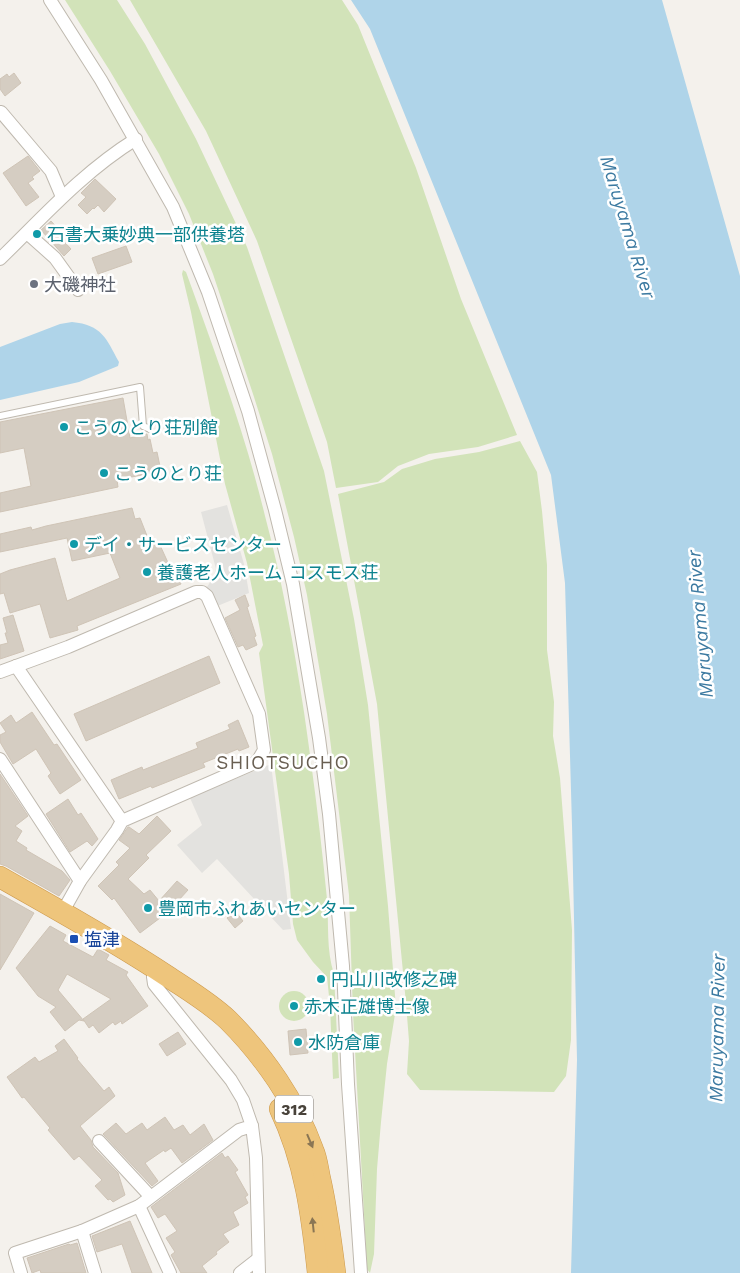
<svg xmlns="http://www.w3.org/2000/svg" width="740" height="1273" font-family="'Work Sans','Noto Sans JP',sans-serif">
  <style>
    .green { fill: #d2e3b9 }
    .parking { fill: #e3e2df }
    .water { fill: #afd4e9 }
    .building { fill: #d5cdc2; stroke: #cfc4b6 }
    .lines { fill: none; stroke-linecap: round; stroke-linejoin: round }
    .lane-casing { stroke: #bfb9af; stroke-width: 8 }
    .street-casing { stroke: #bfb9af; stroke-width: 14 }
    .highway-casing { stroke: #cd9a4d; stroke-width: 22 }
    .lane { stroke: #fff; stroke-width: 6 }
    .street { stroke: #fff; stroke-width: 12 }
    .highway { stroke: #eec57c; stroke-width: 21 }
    .oneway { fill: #8a7654 }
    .culture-dot { fill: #0f9aa8; stroke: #fff; stroke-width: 2 }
    .worship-dot { fill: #6b7280; stroke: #fff; stroke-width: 2 }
    .transit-dot { fill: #1a4fb4; stroke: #fff; stroke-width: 2 }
    .labels { text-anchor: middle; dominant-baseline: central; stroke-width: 5; stroke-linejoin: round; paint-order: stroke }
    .shield { fill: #fff; stroke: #7f7b75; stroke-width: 1 }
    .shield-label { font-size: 16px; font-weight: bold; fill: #48423a }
    .culture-label { font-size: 18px; fill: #0d838f; stroke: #fff; text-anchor: start }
    .worship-label { font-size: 18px; fill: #5b616d; stroke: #fff; text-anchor: start }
    .transit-label { font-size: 18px; fill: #164399; stroke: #fff; text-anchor: start }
    .water-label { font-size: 19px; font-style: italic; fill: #3c7aa1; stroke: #fff }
    .neighbourhood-label { font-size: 19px; letter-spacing: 1px; fill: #695f52; stroke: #fff }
  </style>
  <rect width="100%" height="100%" fill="#f4f1ec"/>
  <g class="green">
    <polygon points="65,0 117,0 145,44 196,139 247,247 324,471 354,619 368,705 388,906 396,1008 387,1064 381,1122 377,1169 374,1254 370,1273 367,1269 353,1014 349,895 327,714 307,595 294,537 272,454 254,397 213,274 189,214 159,154 110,71"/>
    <polygon points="130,0 342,0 358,25 416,168 461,299 517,435 478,447 429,454 398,466 378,482 336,488 327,442 257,241 206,131"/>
    <path d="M 183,270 L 186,272 C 215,352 245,433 265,516 C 282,580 294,646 304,712 C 313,774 321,837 327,899 C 329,925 326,950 334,974 L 339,1078 L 333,1079 L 330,1006 L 327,977 L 313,962 L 297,940 L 293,924 L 289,874 L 259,653 L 263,645 L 247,563 L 225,484 L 191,312 L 182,274 Z"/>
    <polygon points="520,441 537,472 542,511 547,565 547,650 554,702 553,736 560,778 572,930 571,1040 566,1076 554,1092 420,1090 407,1074 409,1041 406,1003 377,704 338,494 384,482 402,469 435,459 479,452"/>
    <circle cx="294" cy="1006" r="15"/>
  </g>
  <g class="parking">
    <polygon points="227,505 244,564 249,593 215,607 207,587 213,578 216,569 201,512"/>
    <polygon points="271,764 291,929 283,930 217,859 202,873 177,845 202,825 190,798"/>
  </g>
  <g class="water">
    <polygon points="351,0 662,0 740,276 740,1273 571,1273 577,1060 572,825 565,583 551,475 370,29"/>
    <path d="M 72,322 C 102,325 106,338 119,362 L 118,366 L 79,382 L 0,400 L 0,347 L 60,324 Z"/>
  </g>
  <g class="building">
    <polygon points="14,73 21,83 5,96 0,89 0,79 7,74 9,77"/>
    <polygon points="28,156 40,171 32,177 34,179 28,183 39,197 26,206 3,173"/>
    <polygon points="95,179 116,199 104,212 98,205 94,209 93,208 87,214 78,205 86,197 81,193"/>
    <polygon points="51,221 59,230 56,233 71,249 64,256 41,230"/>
    <polygon points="126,246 132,262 98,274 92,258"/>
    <polygon points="123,398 130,438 147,434 148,440 150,439 153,453 157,452 161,471 117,480 118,487 0,512 0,493 31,486 24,448 0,453 0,422"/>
    <polygon points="132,508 135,519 140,518 151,546 159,543 170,567 173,566 181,584 77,626 78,630 50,638 40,604 10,613 4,593 0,594 0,574 10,570 55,558 67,601 120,578 110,553 72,561 67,538 0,552 0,534 31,527 32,530 46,526"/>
    <polygon points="245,595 249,606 247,607 256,636 254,637 257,645 246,650 243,645 238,647 225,618 240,610 235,600"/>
    <polygon points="13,615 24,651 0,659 0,645 8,643 5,633 7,633 3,618"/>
    <polygon points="209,656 220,683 86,741 74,714"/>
    <polygon points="32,712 54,745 57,744 81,780 60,794 48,776 51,773 36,749 13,764 0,742 0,735 6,732 0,723 11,715 16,723"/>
    <polygon points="238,720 249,747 239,751 238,749 203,763 205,767 152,788 151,786 119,799 111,780 142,767 143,770 198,748 196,743 230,729 228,725"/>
    <polygon points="0,774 28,816 15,826 22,831 16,841 27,848 26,850 62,871 70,880 59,896 6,866 0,864"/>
    <polygon points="68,799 78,815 81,813 98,839 92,846 87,841 70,852 46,814"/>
    <polygon points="157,816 171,831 146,855 149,858 128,879 144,894 150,890 159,901 177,881 188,890 168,912 140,933 114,898 112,900 98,886 119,865 116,862 130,848 119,840 128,827 129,827 139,834"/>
    <polygon points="0,894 34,913 0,970"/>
    <polygon points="235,911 243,921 235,928 227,918"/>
    <polygon points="50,926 66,935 63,941 93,957 98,949 109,955 106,960 128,972 126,975 148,1006 122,1024 121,1021 115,1025 113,1022 99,1033 93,1025 89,1028 83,1019 111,999 67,974 58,990 84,1021 79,1020 65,1031 50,1012 56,1007 38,996 16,968"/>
    <polygon points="306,1029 308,1053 290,1055 288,1031"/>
    <polygon points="178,1032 186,1044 167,1056 159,1044"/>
    <polygon points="64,1039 78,1058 77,1059 104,1091 109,1087 115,1096 80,1126 91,1140 93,1147 118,1173 125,1195 113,1202 110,1199 108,1200 95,1186 102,1180 79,1156 74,1160 48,1130 50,1128 24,1097 22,1098 7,1077 35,1057 39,1062 58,1051 55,1046"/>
    <polygon points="165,1117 174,1130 183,1125 190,1135 204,1124 213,1140 182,1163 171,1148 165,1152 164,1150 145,1163 158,1181 152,1186 103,1134 116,1123 126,1134 142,1123 147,1130"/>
    <polygon points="222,1153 225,1158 228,1156 238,1170 235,1172 248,1195 245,1197 248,1203 233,1212 239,1225 223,1234 229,1242 216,1252 217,1254 202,1266 207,1273 181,1273 171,1255 175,1252 166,1238 177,1231 165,1214 158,1218 151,1207"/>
    <polygon points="130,1221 144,1254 152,1273 132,1273 122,1244 97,1252 92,1236"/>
    <polygon points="77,1243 86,1273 41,1273 40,1270 32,1273 27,1258 69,1244 70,1245"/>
  </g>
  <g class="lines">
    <g class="lane-casing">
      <polyline id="lane" points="0,416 140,387 143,426 150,429"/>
    </g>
    <g class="street-casing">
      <g id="street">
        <polyline points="50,0 101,80 173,207 208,292 248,411 275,510 293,584 319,738 329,814 343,966 348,1084 361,1273"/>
        <polyline points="1,112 51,171 62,197"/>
        <polyline points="27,233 55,258 78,290"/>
        <path d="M 0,259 C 44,216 83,172 136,139"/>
        <polyline points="16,666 122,821"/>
        <polyline points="0,672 68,647 196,592 202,592 207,596 259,714 264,750 257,762 122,821 117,830 80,881 62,913"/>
        <polyline points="0,759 80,881"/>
        <polyline points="252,1126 256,1158 259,1273"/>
        <polyline points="99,1141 150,1196"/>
        <polyline points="139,1206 170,1273"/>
        <polyline points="82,1231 95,1273"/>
        <polyline points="21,1273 15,1253 82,1231 139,1206 239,1130 252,1126 243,1100 231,1080 154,984 153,977 157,969"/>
        <polyline points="240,1273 258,1259"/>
      </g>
    </g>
    <g class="highway-casing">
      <g id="highway">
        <path d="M 0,877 C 56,909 113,940 167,976 C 188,990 210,1003 228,1020 C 264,1056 296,1102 313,1150 C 317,1159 318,1170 320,1179 C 327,1210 331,1241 335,1273"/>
        <path d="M 280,1109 C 305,1161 312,1216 318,1273"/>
      </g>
    </g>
    <use href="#lane" class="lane"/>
    <use href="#street" class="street"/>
    <use href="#highway" class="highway"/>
  </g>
  <defs><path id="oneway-solid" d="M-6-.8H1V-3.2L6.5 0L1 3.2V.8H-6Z" transform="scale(1.25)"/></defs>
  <g class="oneway">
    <use href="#oneway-solid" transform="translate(310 1141) rotate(67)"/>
    <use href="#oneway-solid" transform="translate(313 1225) rotate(-96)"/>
  </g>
  <g class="culture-dot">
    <circle cx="37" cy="234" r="5"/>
    <circle cx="64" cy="427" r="5"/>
    <circle cx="104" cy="473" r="5"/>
    <circle cx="74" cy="544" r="5"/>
    <circle cx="147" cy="572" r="5"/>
    <circle cx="148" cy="908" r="5"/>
    <circle cx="321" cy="979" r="5"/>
    <circle cx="294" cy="1006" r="5"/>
    <circle cx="298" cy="1042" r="5"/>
  </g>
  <circle class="worship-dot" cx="34" cy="284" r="5"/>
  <rect class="transit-dot" x="69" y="934" width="10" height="10" rx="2.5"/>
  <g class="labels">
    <rect class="shield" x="275" y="1095.5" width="38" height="27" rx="4"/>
    <g class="shield-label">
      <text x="294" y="1109">312</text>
    </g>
    <g class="culture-label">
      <text x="47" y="234">石書大乗妙典一部供養塔</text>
      <text x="74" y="427">こうのとり荘別館</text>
      <text x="114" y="473">こうのとり荘</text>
      <text x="84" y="544">デイ・サービスセンター</text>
      <text x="157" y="572">養護老人ホーム コスモス荘</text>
      <text x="158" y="908">豊岡市ふれあいセンター</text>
      <text x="331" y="979">円山川改修之碑</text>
      <text x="304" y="1006">赤木正雄博士像</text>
      <text x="308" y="1042">水防倉庫</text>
    </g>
    <g class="worship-label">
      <text x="44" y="284">大磯神社</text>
    </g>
    <g class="transit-label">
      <text x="84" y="939">塩津</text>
    </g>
    <g class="water-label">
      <text transform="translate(628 227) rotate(73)">Maruyama River</text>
      <text transform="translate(700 624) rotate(-95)">Maruyama River</text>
      <text transform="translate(717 1028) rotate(-89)">Maruyama River</text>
    </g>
    <g class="neighbourhood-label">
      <text x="283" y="762">SHIOTSUCHO</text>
    </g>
  </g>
</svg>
